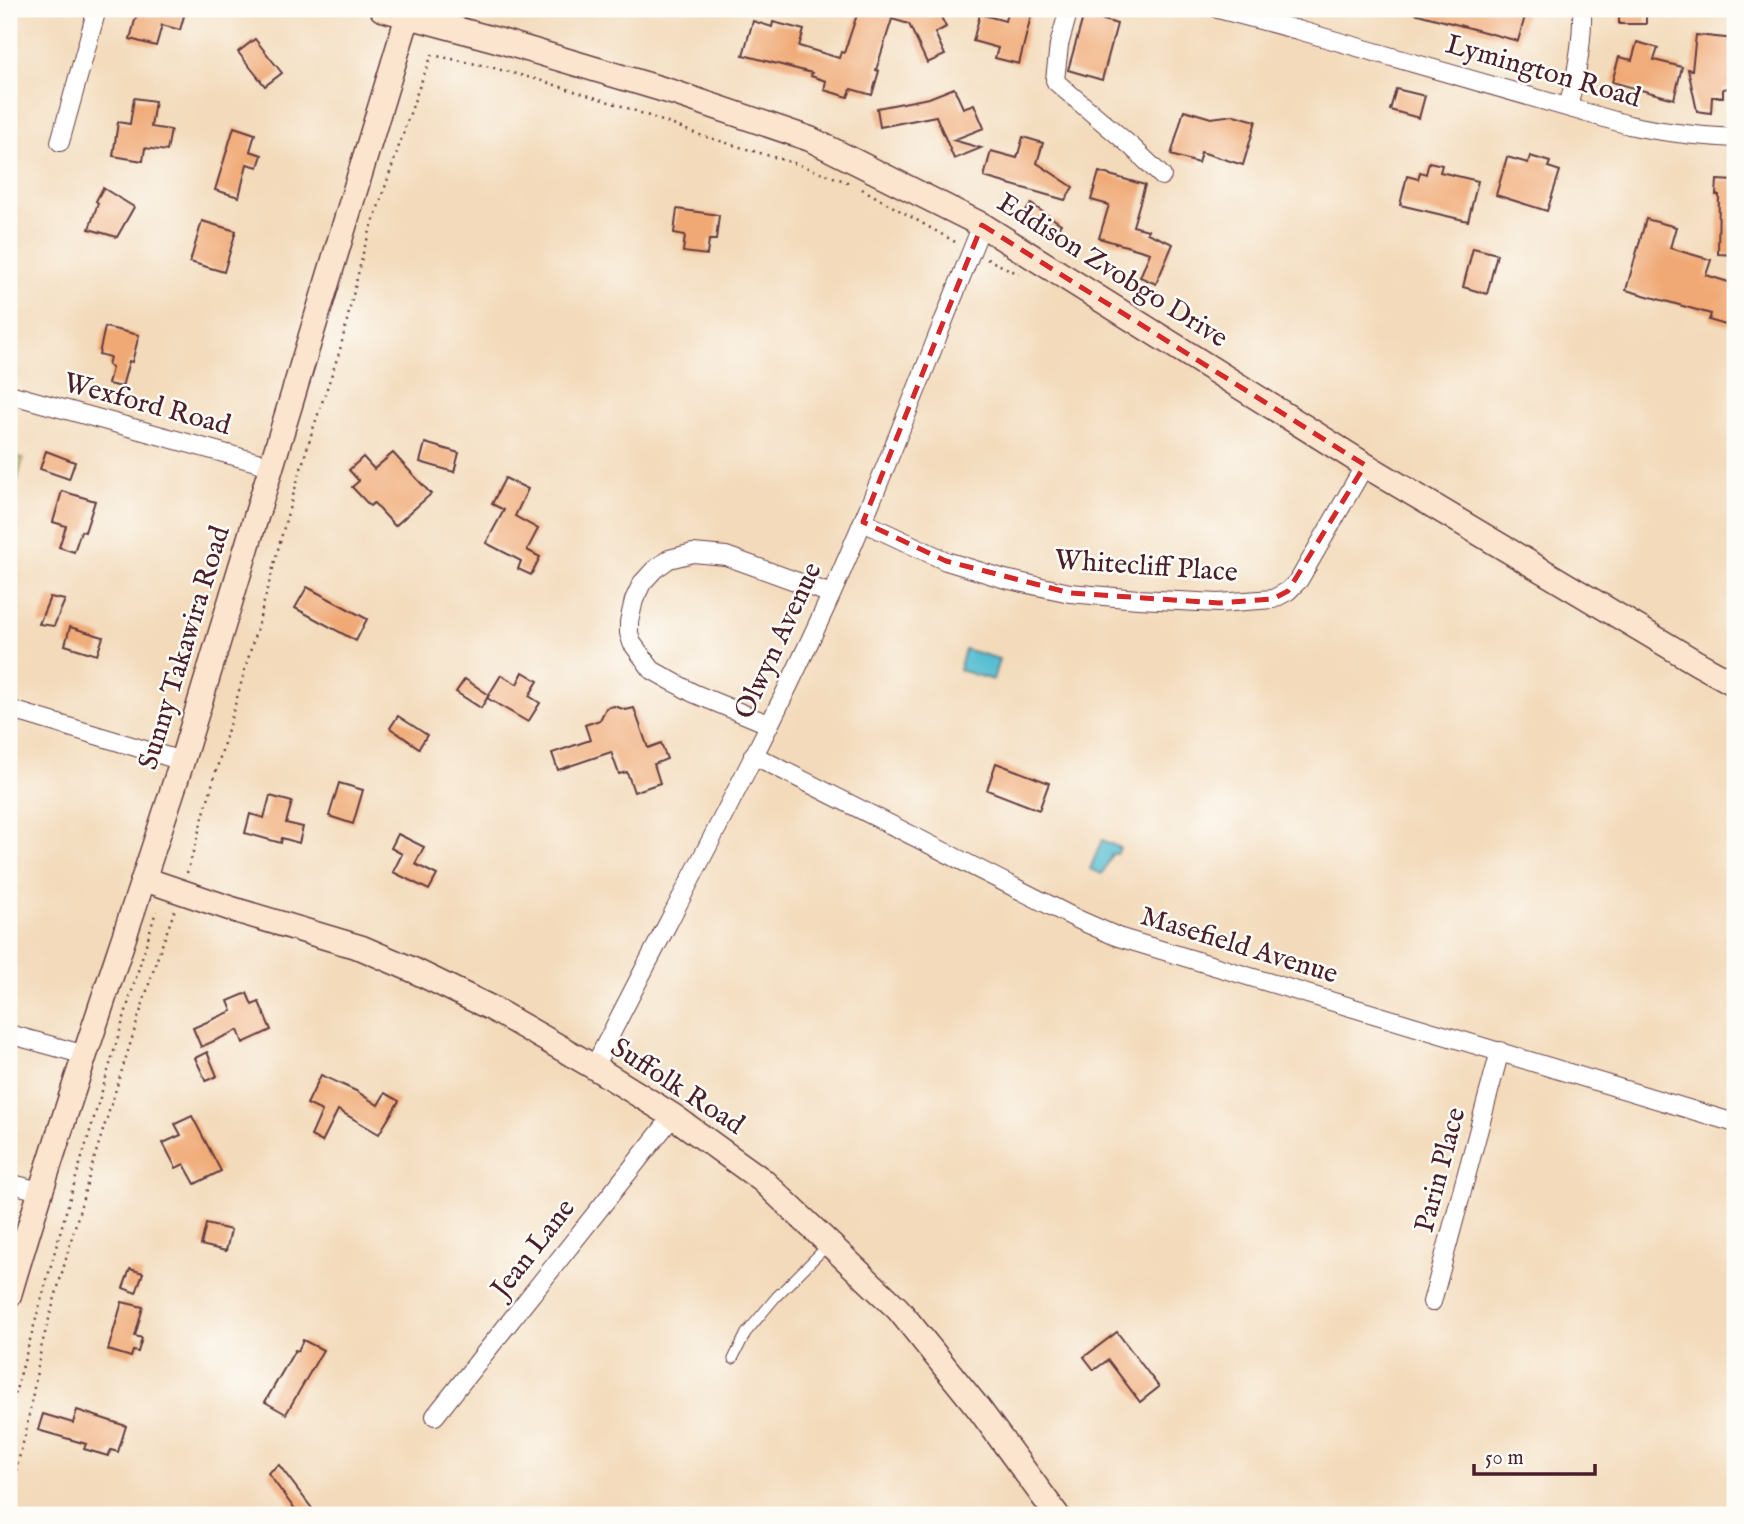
<svg xmlns="http://www.w3.org/2000/svg" width="1744" height="1524" font-family="'IM FELL English',serif">
  <style>
    .green { fill: #b7c567; stroke: #807249; stroke-width: 2 }
    .water { fill: #55bed1; stroke: #506e7e; stroke-width: 2 }
    .building { fill: #f0a974 }
    .lines { fill: none; stroke-linecap: round; stroke-linejoin: round }
    .lane-casing { stroke: #633b40; stroke-width: 11 }
    .street-casing { stroke: #633b40; stroke-width: 20 }
    .secondary-casing { stroke: #633b40; stroke-width: 27 }
    .path { stroke: #633b40; stroke-width: 2.5; stroke-dasharray: 2 5; stroke-linecap: butt }
    .lane { stroke: #fff; stroke-width: 9 }
    .street { stroke: #fff; stroke-width: 18 }
    .secondary { stroke: #fbe5cf; stroke-width: 24 }
    .marked { fill: none; stroke: #d62828; stroke-width: 5; stroke-dasharray: 14 9; stroke-linejoin: round }
    .labels { text-anchor: middle; dominant-baseline: central; stroke-width: 5; stroke-linejoin: round; paint-order: stroke }
    .street-label { font-size: 28px; fill: #4a1f2b; stroke: #fdfcf7 }
  </style>
  <rect width="100%" height="100%" fill="#fdfcf7"/>
  <filter id="ink" filterUnits="userSpaceOnUse"><feTurbulence type="fractalNoise" baseFrequency=".0143" numOctaves="2"/><feDisplacementMap in="SourceGraphic" scale="14" xChannelSelector="R" yChannelSelector="G"/><feConvolveMatrix kernelMatrix="1 2 1 2 8 2 1 2 1" color-interpolation-filters="sRGB"/></filter>
  <filter id="wash" filterUnits="userSpaceOnUse"><feTurbulence type="fractalNoise" baseFrequency=".00686" numOctaves="4" result="noise"/><feDisplacementMap in="SourceGraphic" scale="28" xChannelSelector="R" yChannelSelector="G"/><feGaussianBlur stdDeviation="1.57" result="paint"/><feColorMatrix in="noise" values="0 0 0 0 0 0 0 0 0 0 0 0 0 0 0 0 0 1.4 0 .05"/><feComposite in="paint" operator="in"/></filter>
  <g filter="url(#wash)">
    <rect width="100%" height="100%" fill="#f3daba"/>
    <polygon class="green" points="9,455 23,459 9,513"/>
    <g class="water">
      <polygon points="965,649 999,659 993,680 959,670"/>
      <polygon points="1102,840 1120,848 1117,854 1112,854 1102,874 1090,869"/>
    </g>
    <g id="blocks">
      <g class="building">
        <polygon points="138,9 186,9 180,30 162,25 156,46 130,39"/>
        <polygon points="859,9 925,9 929,17 939,13 946,27 935,33 945,55 927,63 909,24 892,19 876,70 879,71 872,95 851,89 848,97 824,90 826,81 811,76 812,73 743,55 753,21 772,27 773,22 804,30 799,46 839,58 841,52 844,53"/>
        <polygon points="1008,9 1031,16 1019,64 995,58 998,48 973,41 980,14 1005,21"/>
        <polygon points="1415,9 1510,9 1526,13 1518,41 1414,13"/>
        <rect x="1619" y="9" width="27" height="15"/>
        <polygon points="1084,14 1117,24 1102,80 1068,70"/>
        <polygon points="1696,35 1735,39 1735,87 1723,89 1723,97 1712,97 1711,113 1697,111 1688,69 1692,70"/>
        <polygon points="255,39 282,73 265,86 238,52"/>
        <polygon points="1637,42 1658,48 1654,60 1682,67 1674,99 1612,82 1619,57 1632,60"/>
        <polygon points="954,88 963,108 974,104 984,128 953,140 981,148 954,159 936,116 880,127 877,108 929,98"/>
        <polygon points="1396,89 1425,96 1419,118 1390,110"/>
        <polygon points="134,98 155,101 151,127 171,130 167,151 145,148 143,161 113,156 118,122 130,124"/>
        <polygon points="1184,110 1211,118 1234,115 1256,121 1243,165 1201,152 1198,163 1171,155"/>
        <polygon points="234,127 255,134 250,151 262,155 258,167 247,164 239,197 215,190"/>
        <polygon points="1023,137 1043,143 1037,163 1073,187 1065,200 984,177 991,151 1017,158"/>
        <polygon points="1530,156 1550,162 1548,167 1560,171 1547,211 1496,195 1507,157 1528,163"/>
        <polygon points="1429,162 1442,165 1440,172 1478,181 1468,221 1400,205 1407,176 1418,179 1420,172 1426,174"/>
        <polygon points="1099,172 1145,185 1133,226 1148,230 1147,233 1173,244 1156,284 1140,277 1150,253 1099,238 1109,205 1091,200"/>
        <polygon points="1717,180 1735,181 1735,255 1718,254 1719,195 1716,195"/>
        <polygon points="103,188 134,207 117,237 89,229 98,203 96,201"/>
        <polygon points="1031,204 1061,224 1054,234 1024,214"/>
        <polygon points="677,209 719,215 716,240 709,240 707,255 683,252 685,235 674,233"/>
        <polygon points="1646,219 1676,227 1670,248 1711,260 1706,275 1735,284 1735,306 1729,326 1709,320 1711,314 1626,290"/>
        <polygon points="202,221 236,231 224,272 190,262"/>
        <polygon points="1473,248 1497,254 1487,294 1463,287"/>
        <polygon points="105,327 139,335 132,362 129,361 122,387 108,384 112,368 108,365 110,357 99,354"/>
        <polygon points="425,443 459,453 454,472 420,462"/>
        <polygon points="46,451 75,462 69,479 40,469"/>
        <polygon points="393,453 431,494 395,526 374,503 370,506 352,487 359,481 349,470 363,457 374,469"/>
        <polygon points="505,478 528,489 515,516 538,529 527,550 540,557 531,575 518,569 521,561 486,543 504,510 492,504"/>
        <polygon points="62,491 95,501 85,532 81,531 74,552 59,547 66,526 53,522"/>
        <polygon points="307,587 367,619 356,641 295,608"/>
        <polygon points="50,597 65,600 54,626 39,624"/>
        <polygon points="70,627 103,637 97,655 65,645"/>
        <polygon points="523,672 538,681 529,696 540,703 528,722 487,698 501,675 517,684"/>
        <polygon points="465,679 489,695 481,708 456,692"/>
        <polygon points="614,706 626,710 634,708 648,748 661,743 667,759 654,764 660,783 634,792 627,772 619,774 611,752 558,770 552,753 590,740 585,725 600,720 606,708"/>
        <polygon points="398,716 427,735 419,748 390,728"/>
        <polygon points="996,763 1049,783 1039,810 987,790"/>
        <polygon points="339,783 363,790 353,824 329,816"/>
        <polygon points="270,796 292,802 286,823 303,827 299,843 282,838 281,843 245,833 250,814 264,818"/>
        <polygon points="398,834 424,847 415,864 437,875 429,890 393,872 402,854 391,848"/>
        <polygon points="247,993 252,1005 259,1002 271,1030 243,1043 238,1030 201,1047 193,1028 232,1011 228,1001"/>
        <polygon points="207,1052 217,1076 206,1081 195,1058"/>
        <polygon points="321,1075 356,1091 378,1105 385,1093 399,1101 379,1134 338,1110 322,1142 311,1136 322,1111 307,1104"/>
        <polygon points="192,1116 221,1171 195,1184 184,1164 176,1168 163,1143 181,1135 175,1124"/>
        <polygon points="206,1224 231,1230 226,1251 201,1245"/>
        <polygon points="130,1269 143,1273 136,1293 123,1288"/>
        <polygon points="122,1302 143,1307 135,1336 142,1338 138,1352 133,1351 131,1357 108,1350"/>
        <polygon points="1117,1332 1159,1387 1140,1402 1108,1360 1094,1370 1084,1357"/>
        <polygon points="303,1340 323,1350 286,1414 265,1402 295,1350 298,1351"/>
        <polygon points="77,1410 126,1426 118,1452 111,1450 108,1456 84,1449 86,1444 38,1430 43,1414 73,1423"/>
        <polygon points="279,1465 317,1515 299,1515 268,1473"/>
      </g>
    </g>
  </g>
  <g filter="url(#ink)">
    <use href="#blocks" fill-opacity="0" stroke="#633b40" stroke-width="2"/>
    <g class="lines">
      <g class="lane-casing">
        <polyline id="lane" points="733,1359 746,1333 776,1297 828,1245"/>
      </g>
      <g class="street-casing">
        <g id="street">
          <polyline points="1069,9 1059,45 1055,80 1056,82 1132,147 1162,176"/>
          <path d="M 1218,9 L 1298,30 L 1629,125 C 1664,133 1699,136 1735,138"/>
          <path d="M 1568,107 C 1577,74 1583,43 1582,9"/>
          <polyline points="60,142 97,9"/>
          <polyline points="9,394 271,466"/>
          <polyline points="863,522 946,561 1005,579 1070,593 1138,599 1219,603 1273,599 1288,591 1299,580 1365,465"/>
          <polyline points="9,709 182,761"/>
          <polyline points="768,724 693,693 652,670 632,643 629,633 629,622 634,600 642,583 654,570 669,559 693,553 726,556 831,594"/>
          <polyline points="753,755 1077,919 1118,937 1735,1123"/>
          <polyline points="9,1034 85,1055"/>
          <path d="M 594,1067 C 674,909 759,754 832,593 C 886,472 932,348 982,225"/>
          <polyline points="9,1183 39,1191"/>
          <polyline points="1432,1302 1500,1051"/>
          <polyline points="435,1416 673,1116"/>
        </g>
      </g>
      <g class="secondary-casing">
        <g id="secondary">
          <polyline points="382,9 497,40 675,93 810,139 982,225 1365,465 1697,663 1735,684"/>
          <polyline points="144,879 235,910 362,948 413,970 493,1009 594,1067 673,1116 762,1180 898,1309 979,1409 1057,1515"/>
          <path d="M 9,1295 C 62,1115 125,939 182,761 L 410,9"/>
        </g>
      </g>
      <g class="path">
        <polyline points="862,189 957,243"/>
        <polyline points="987,259 1019,274"/>
        <polyline points="187,873 260,617 287,516 311,435 340,350 364,249 418,90 432,55 486,66 539,80 622,106 700,135 797,164 850,183"/>
        <polyline points="9,1415 69,1201 156,911"/>
        <polyline points="9,1498 26,1431 42,1344 94,1159 156,962 175,909"/>
      </g>
      <use href="#lane" class="lane"/>
      <use href="#street" class="street"/>
      <use href="#secondary" class="secondary"/>
    </g>
  </g>
  <path class="marked" d="M 982,225 L 1365,465 L 1288,591 L 1273,599 L 1219,603 L 1070,593 L 946,561 L 863,522 Z"/>
  <g class="labels">
    <g class="street-label">
      <text transform="translate(1543 72) rotate(16)">Lymington Road</text>
      <text transform="translate(1112 271) rotate(32)">Eddison Zvobgo Drive</text>
      <text transform="translate(147 405) rotate(15)">Wexford Road</text>
      <text transform="translate(1146 567) rotate(4)">Whitecliff Place</text>
      <text transform="translate(779 641) rotate(-65)">Olwyn Avenue</text>
      <text transform="translate(185 648) rotate(-73)">Sunny Takawira Road</text>
      <text transform="translate(1239 946) rotate(17)">Masefield Avenue</text>
      <text transform="translate(677 1087) rotate(33)">Suffolk Road</text>
      <text transform="translate(1441 1170) rotate(-75)">Parin Place</text>
      <text transform="translate(534 1249) rotate(-52)">Jean Lane</text>
    </g>
  </g>
  <rect width="1744" height="1524" fill="none" stroke="#fdfcf7" stroke-width="35"/>
  <path d="M1474 1464v10h121v-10" fill="none" stroke="#4a1f2b" stroke-width="3.5"/>
  <text x="1485" y="1464" font-size="21" fill="#4a1f2b" stroke="#fdfcf7" stroke-width="5" paint-order="stroke">50 m</text>
</svg>
